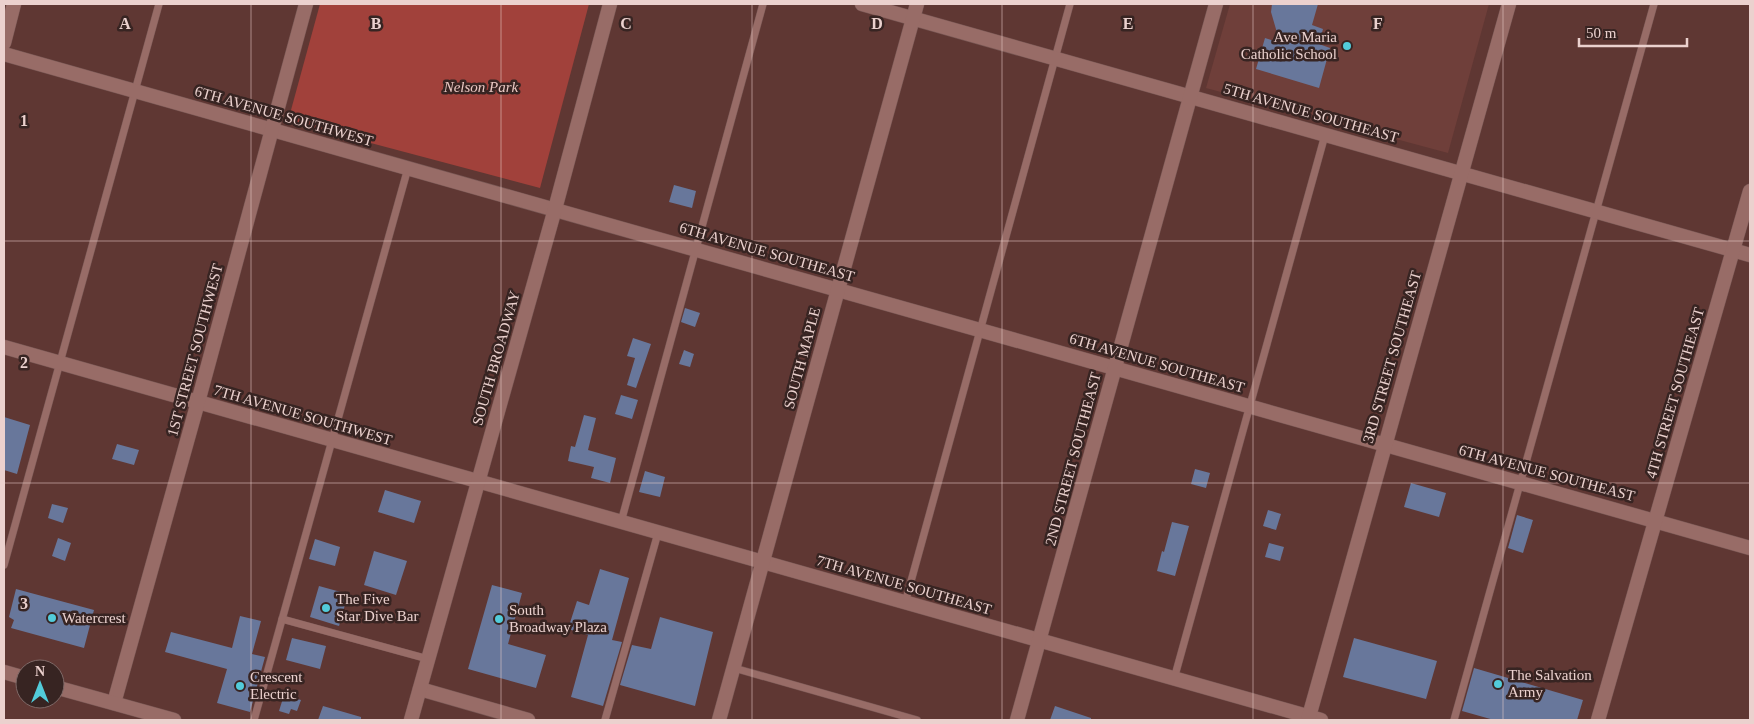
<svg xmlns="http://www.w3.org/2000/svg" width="1754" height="724" font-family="Georgia,serif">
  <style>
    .built { fill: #6f3f3a }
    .green { fill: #a1413b }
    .building { fill: #68779b }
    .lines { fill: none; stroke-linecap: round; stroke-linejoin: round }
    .service-casing { stroke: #785754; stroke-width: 8 }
    .minor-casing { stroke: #785754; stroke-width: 15 }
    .tertiary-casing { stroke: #785754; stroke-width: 15 }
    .service { stroke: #986c67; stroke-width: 7 }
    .minor { stroke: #986c67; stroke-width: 14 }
    .tertiary { stroke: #986c67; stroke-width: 14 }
    .grid { fill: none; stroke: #ebd1ce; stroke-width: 1; stroke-opacity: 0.55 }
    .poi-dot { fill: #52cbda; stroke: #372422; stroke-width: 2 }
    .labels { text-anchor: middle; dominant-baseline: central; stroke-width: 5; stroke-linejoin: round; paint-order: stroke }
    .poi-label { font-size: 15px; fill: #ebd1ce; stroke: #372422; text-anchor: start }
    .park-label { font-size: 15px; font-style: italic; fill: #e9c7c2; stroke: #372422 }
    .street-label { font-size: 15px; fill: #ebd1ce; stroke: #372422 }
    .grid-label { font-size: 16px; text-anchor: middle; font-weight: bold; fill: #ebd1ce; stroke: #372422; stroke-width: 5; stroke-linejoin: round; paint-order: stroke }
  </style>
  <rect width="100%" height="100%" fill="#5f3733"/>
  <polygon class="built" points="1230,4 1489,4 1448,153 1206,88"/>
  <polygon class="green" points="320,4 589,4 540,188 288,121"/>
  <g class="building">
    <polygon points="1272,4 1318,4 1312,25 1323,29 1319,44 1330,48 1319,88 1256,69 1265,38 1280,43 1271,12"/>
    <polygon points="674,185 696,191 692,208 669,202"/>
    <polygon points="685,308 700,313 695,327 681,322"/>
    <polygon points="633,338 651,344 636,388 627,385 635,358 627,356"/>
    <polygon points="684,350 694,354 690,367 679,364"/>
    <polygon points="621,395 638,400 632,419 615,414"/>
    <polygon points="584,415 596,418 588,450 616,458 610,483 591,478 594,467 568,461 571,446 575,447"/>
    <polygon points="4,417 30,425 17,474 4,470"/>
    <polygon points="117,444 139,450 134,465 112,459"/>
    <polygon points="1195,469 1210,473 1206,488 1191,484"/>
    <polygon points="645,471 665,477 660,497 639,492"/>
    <polygon points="1411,483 1446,493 1439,517 1404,507"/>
    <polygon points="385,490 421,501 414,523 378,512"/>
    <polygon points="52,504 68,508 63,523 48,518"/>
    <polygon points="1268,510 1281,514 1276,530 1263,526"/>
    <polygon points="1517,515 1533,520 1523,553 1508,548"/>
    <polygon points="1172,522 1189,526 1175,576 1157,571 1162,551 1164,552"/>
    <polygon points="58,538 71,543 65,561 52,556"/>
    <polygon points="315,539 340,547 335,566 309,559"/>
    <polygon points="1269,543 1284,547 1280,561 1265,557"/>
    <polygon points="374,551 407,561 396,595 364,585"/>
    <polygon points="600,569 629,578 612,640 622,642 603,706 571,697 588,635 568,629 577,601 589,605"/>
    <polygon points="492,585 522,593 508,644 546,655 536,688 468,669"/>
    <polygon points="319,586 348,594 339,626 310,617"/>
    <polygon points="16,589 94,610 84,648 11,628 14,620 9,617"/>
    <polygon points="240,616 261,621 252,654 265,657 250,712 217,703 227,669 165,652 171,632 232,648"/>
    <polygon points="660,617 713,632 695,706 620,685 632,645 651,649"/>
    <polygon points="292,638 326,646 320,669 286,660"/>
    <polygon points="1354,638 1437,661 1426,699 1343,677"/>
    <polygon points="1474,668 1583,700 1577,720 1494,720 1462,711"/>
    <polygon points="284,695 301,700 297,711 291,709 289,714 279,711"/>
    <polygon points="323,706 361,717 361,720 318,720"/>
    <polygon points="1055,706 1091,718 1091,720 1050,720"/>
  </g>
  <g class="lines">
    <g class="service-casing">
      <g id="service">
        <polyline points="621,522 763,4"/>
        <polyline points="4,565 159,4"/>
        <polyline points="905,603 1070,4"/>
        <polyline points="282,619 428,659"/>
        <polyline points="734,668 917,720"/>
        <polyline points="1174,679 1325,135"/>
        <polyline points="254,720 408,168"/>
        <polyline points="605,720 658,533"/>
        <polyline points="1454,720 1654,4"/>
      </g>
    </g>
    <g class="minor-casing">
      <g id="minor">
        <polyline points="862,4 1750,255"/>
        <polyline points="4,43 14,4"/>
        <polyline points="4,54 1750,548"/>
        <polyline points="4,347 1321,720"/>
        <polyline points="420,689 528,720"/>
        <polyline points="114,703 198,402 306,4"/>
        <polyline points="719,720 917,4"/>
        <polyline points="1017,720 1216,4"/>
        <polyline points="1308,720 1509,4"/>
        <polyline points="1598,720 1750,191"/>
      </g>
    </g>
    <g class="tertiary-casing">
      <g id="tertiary">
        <polyline points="4,672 25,678"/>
        <polyline points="55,687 174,720"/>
        <polyline points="411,720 555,209 610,4"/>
      </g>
    </g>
    <use href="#service" class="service"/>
    <use href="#minor" class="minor"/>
    <use href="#tertiary" class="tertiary"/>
  </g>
  <path class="grid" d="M 251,4 L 251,720M 501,4 L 501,720M 752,4 L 752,720M 1002,4 L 1002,720M 1253,4 L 1253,720M 1503,4 L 1503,720M 4,241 L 1750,241M 4,483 L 1750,483"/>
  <g class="poi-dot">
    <circle cx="1347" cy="46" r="5"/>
    <circle cx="326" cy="608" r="5"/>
    <circle cx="52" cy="618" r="5"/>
    <circle cx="499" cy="619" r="5"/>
    <circle cx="1498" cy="684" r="5"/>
    <circle cx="240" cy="686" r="5"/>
  </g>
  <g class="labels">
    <g class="poi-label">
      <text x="1337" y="37" text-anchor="end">Ave Maria<tspan x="1337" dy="17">Catholic School</tspan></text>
      <text x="336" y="599">The Five<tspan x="336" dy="17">Star Dive Bar</tspan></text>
      <text x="509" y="610">South<tspan x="509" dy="17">Broadway Plaza</tspan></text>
      <text x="62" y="618">Watercrest</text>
      <text x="1508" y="675">The Salvation<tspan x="1508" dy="17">Army</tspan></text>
      <text x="250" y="677">Crescent<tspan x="250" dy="17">Electric</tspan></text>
    </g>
    <g class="park-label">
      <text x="481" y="87">Nelson Park</text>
    </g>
    <g class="street-label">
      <text transform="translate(1311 113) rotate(16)">5TH AVENUE SOUTHEAST</text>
      <text transform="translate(284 116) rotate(16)">6TH AVENUE SOUTHWEST</text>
      <text transform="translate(767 252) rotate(16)">6TH AVENUE SOUTHEAST</text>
      <text transform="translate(195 350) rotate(-75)">1ST STREET SOUTHWEST</text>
      <text transform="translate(1392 357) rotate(-74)">3RD STREET SOUTHEAST</text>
      <text transform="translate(496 358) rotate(-74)">SOUTH BROADWAY</text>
      <text transform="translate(802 358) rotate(-75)">SOUTH MAPLE</text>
      <text transform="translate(1157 363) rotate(16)">6TH AVENUE SOUTHEAST</text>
      <text transform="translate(1675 393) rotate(-74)">4TH STREET SOUTHEAST</text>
      <text transform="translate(303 415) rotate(16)">7TH AVENUE SOUTHWEST</text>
      <text transform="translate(1073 459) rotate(-75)">2ND STREET SOUTHEAST</text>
      <text transform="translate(1547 473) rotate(15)">6TH AVENUE SOUTHEAST</text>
      <text transform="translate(904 585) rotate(16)">7TH AVENUE SOUTHEAST</text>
    </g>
  </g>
  <g class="grid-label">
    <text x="125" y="29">A</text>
    <text x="376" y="29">B</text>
    <text x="626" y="29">C</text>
    <text x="877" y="29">D</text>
    <text x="1128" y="29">E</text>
    <text x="1378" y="29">F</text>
    <text x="24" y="126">1</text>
    <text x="24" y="368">2</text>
    <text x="24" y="609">3</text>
  </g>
  <rect width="1754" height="724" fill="none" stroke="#ebd1ce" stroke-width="10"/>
  <g transform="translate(40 684)"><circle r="24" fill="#372422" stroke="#7f6967"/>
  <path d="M0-4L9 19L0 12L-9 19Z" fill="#52cbda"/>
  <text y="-8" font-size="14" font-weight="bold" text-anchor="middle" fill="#ebd1ce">N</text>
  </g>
  <path d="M1579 38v8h108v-8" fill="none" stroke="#ebd1ce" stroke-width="2.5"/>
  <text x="1586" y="38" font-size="15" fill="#ebd1ce" stroke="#372422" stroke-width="4" paint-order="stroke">50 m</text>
</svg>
